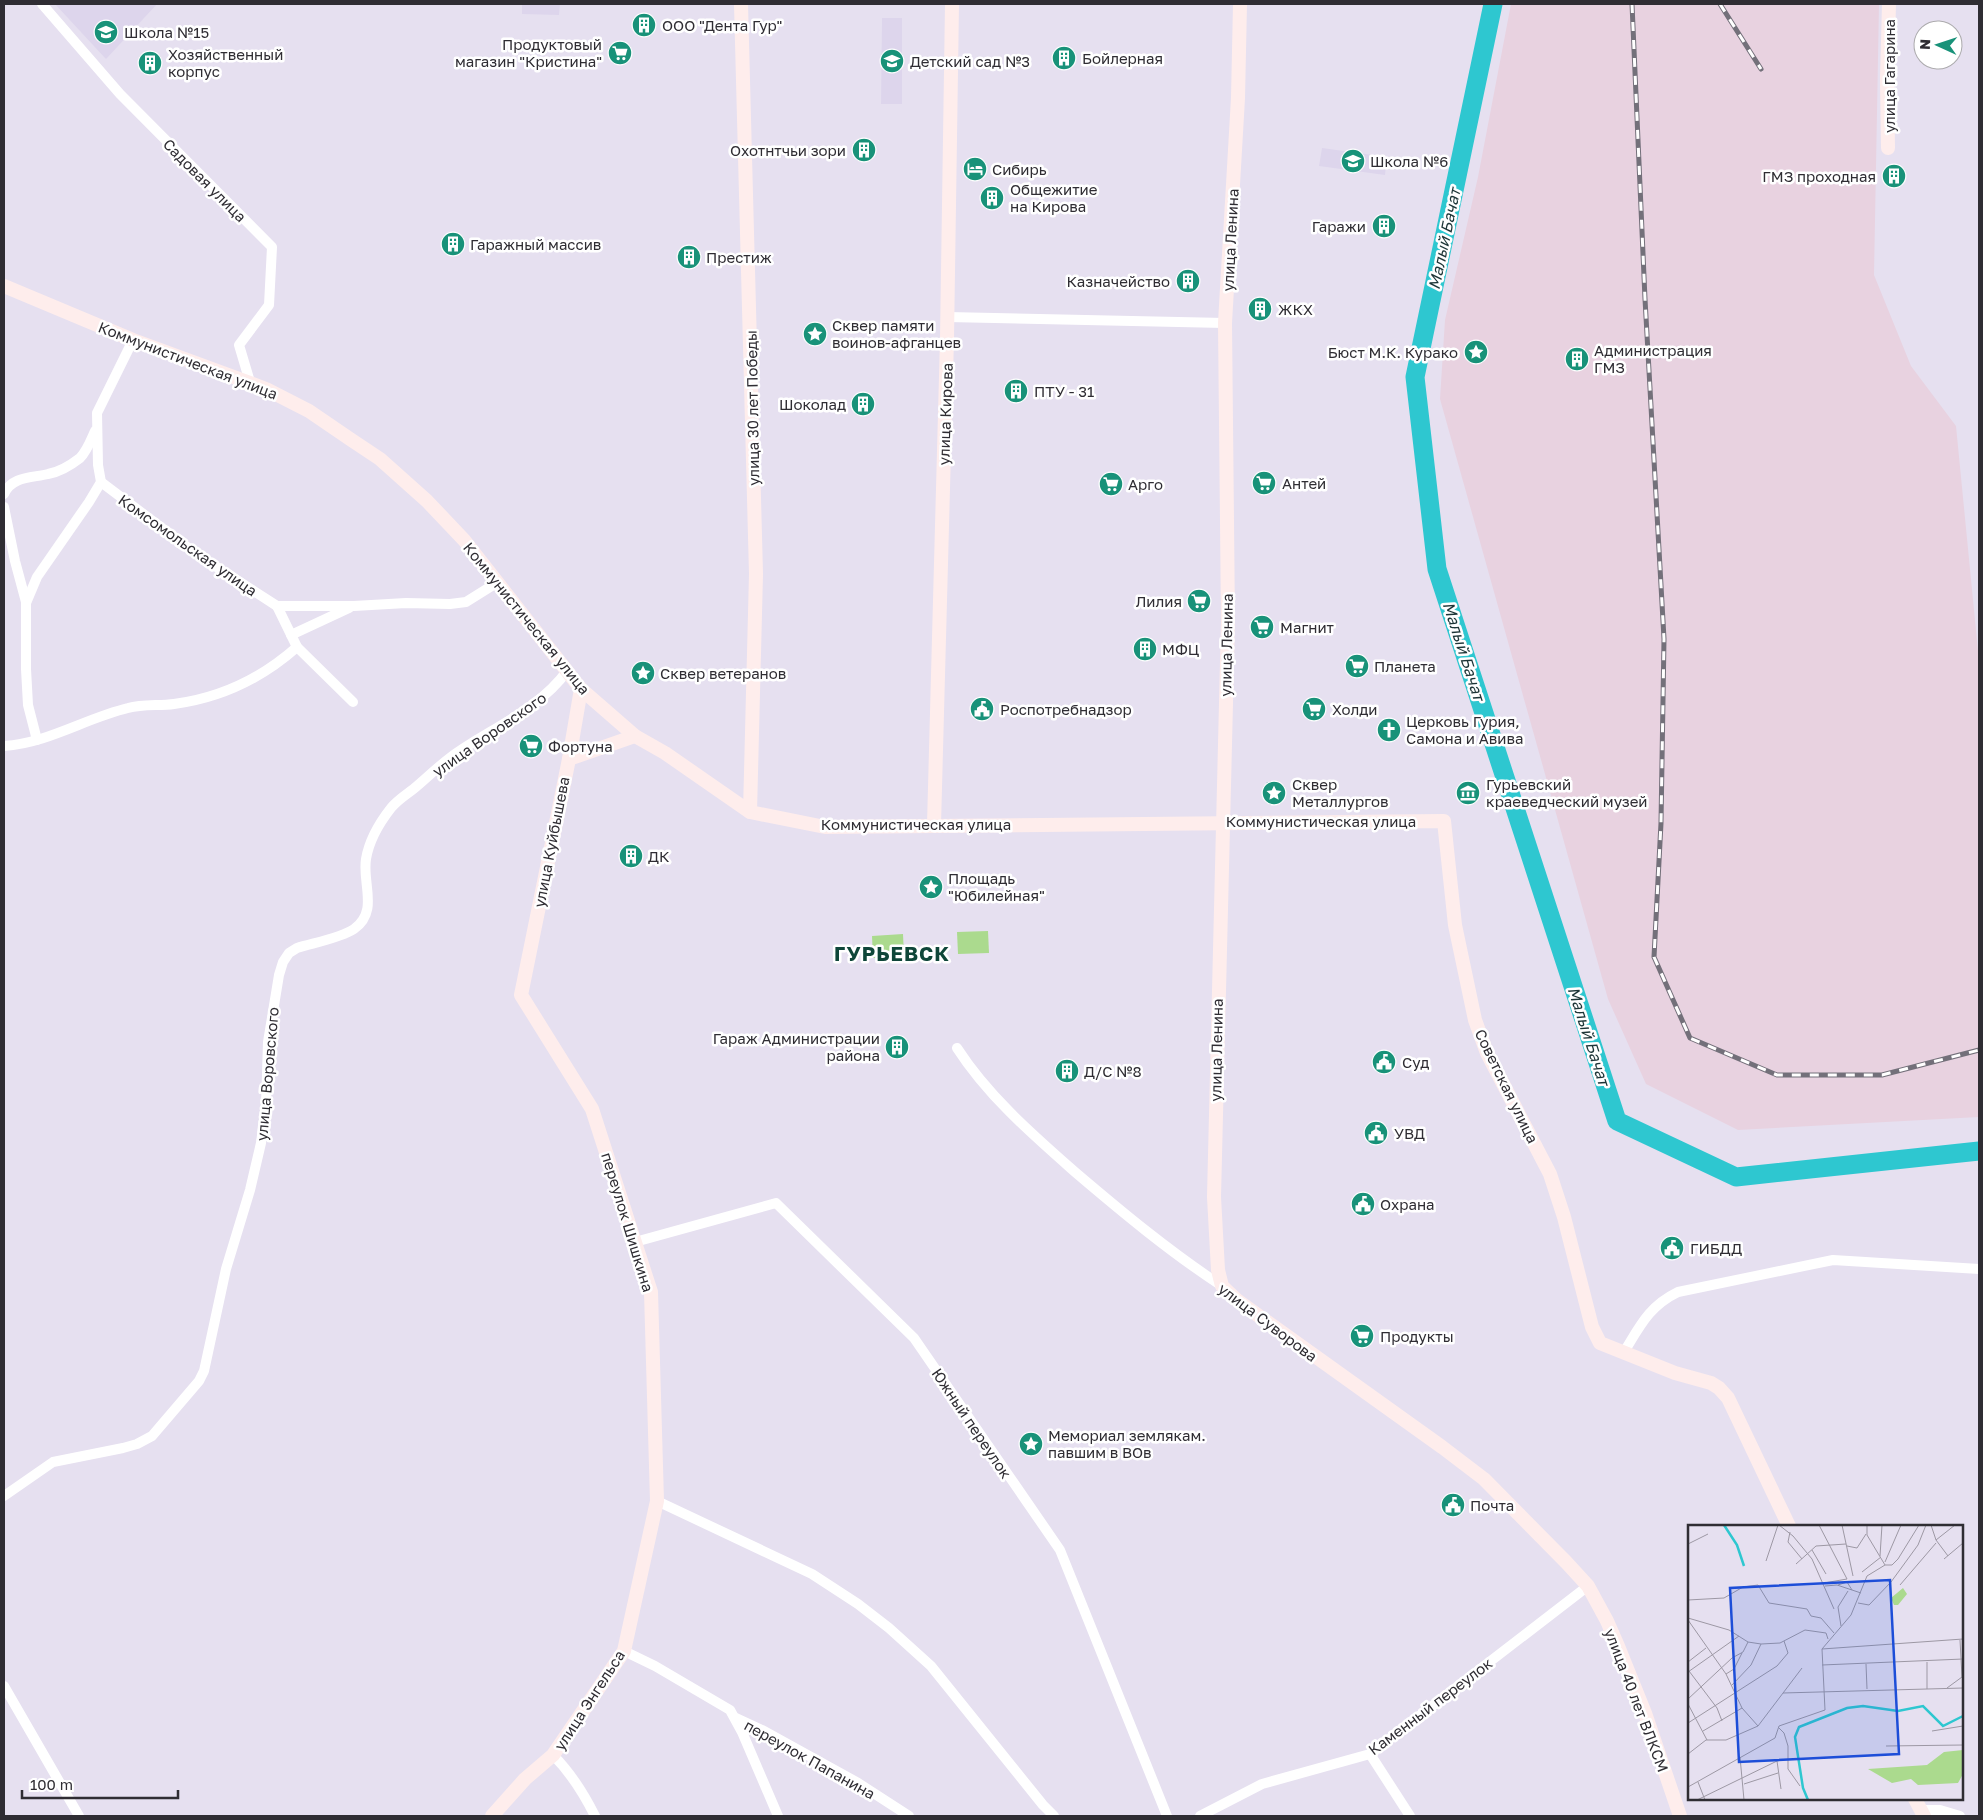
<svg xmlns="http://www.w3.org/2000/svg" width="1983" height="1820" font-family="'Golos Text',sans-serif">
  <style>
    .industrial { fill: #e8d2e0 }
    .built { fill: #ddd5ec }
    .green { fill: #abda8e }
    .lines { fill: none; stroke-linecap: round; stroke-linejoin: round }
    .river { stroke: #2ec7d0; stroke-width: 19 }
    .street { stroke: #fff; stroke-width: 10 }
    .secondary { stroke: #feedec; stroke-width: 14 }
    .rail-casing { stroke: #73707a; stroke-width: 5 }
    .rail { stroke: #fff; stroke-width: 3; stroke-dasharray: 9; stroke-linecap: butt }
    .labels { text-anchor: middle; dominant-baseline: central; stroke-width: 5; stroke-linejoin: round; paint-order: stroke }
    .poi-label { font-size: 15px; fill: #2f2d33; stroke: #fff; text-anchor: start }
    .street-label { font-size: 15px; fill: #2f2d33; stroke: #fff }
    .water-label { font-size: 16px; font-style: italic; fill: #1d3537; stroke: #fff }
    .district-label { font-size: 20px; font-weight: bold; letter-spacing: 1px; fill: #0f4639; stroke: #fff }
    .inset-river { fill: none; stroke: #2ec7d0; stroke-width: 2.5 }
    .inset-road { fill: none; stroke: #9d98a4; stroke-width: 1 }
    .view { fill: #1d4ed8; fill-opacity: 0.15; stroke: #1d4ed8; stroke-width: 2.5 }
    .inset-edge { fill: none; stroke: #2f2d33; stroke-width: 2.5 }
  </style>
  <rect width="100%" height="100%" fill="#e6e0f0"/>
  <polygon class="industrial" points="1511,4 1879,4 1874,275 1911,366 1956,426 1979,661 1979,1117 1738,1130 1646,1084 1608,999 1440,399 1445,320 1478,177"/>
  <g class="built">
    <polygon points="55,4 157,4 106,59"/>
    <polygon points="522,4 560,4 559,15 522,14"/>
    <polygon points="882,18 902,18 902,104 881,104"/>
    <polygon points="1322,148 1387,157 1385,175 1319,166"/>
  </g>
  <g class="green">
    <polygon points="988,931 989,953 958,954 957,932"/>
    <polygon points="903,934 904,956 873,958 872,936"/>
  </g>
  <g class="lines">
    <polyline class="river" points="1493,4 1415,377 1437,569 1617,1121 1736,1177 1979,1151"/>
    <g class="street">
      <polyline points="42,4 120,94 272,247 269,305 239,345 250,382"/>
      <polyline points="947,317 1225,323"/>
      <polyline points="101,482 195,553 277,606 354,606 406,603 450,604 466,602 498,582"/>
      <path d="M 4,494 C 12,476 32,478 48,474 C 60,472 71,465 80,458 C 87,451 91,440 95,431"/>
      <polyline points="4,507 15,561 26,602"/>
      <polyline points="277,606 297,647 353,702"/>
      <polyline points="291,635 349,608"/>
      <polyline points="37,740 28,705 26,669 26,603 37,577 89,502 101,482 98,465 97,413 133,340"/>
      <path d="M 4,746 C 48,743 86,718 128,708 C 143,704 159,706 174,704 C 220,698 262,678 297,647"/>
      <path d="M 957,1048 C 988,1096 1032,1134 1075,1172 C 1122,1212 1170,1252 1222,1286"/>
      <polyline points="635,1242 776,1203 914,1338 1060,1550 1167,1816"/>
      <path d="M 1624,1352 C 1640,1326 1649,1306 1678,1292 L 1833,1260 L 1979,1269"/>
      <path d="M 4,1496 L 53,1462 L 123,1448 L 137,1444 L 152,1436 L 199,1381 L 204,1371 L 226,1269 L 250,1190 L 261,1143 L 266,1105 L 268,1042 L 279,975 L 283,962 L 289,953 L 297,948 C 313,943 341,938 354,929 C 379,911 362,884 366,859 C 369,841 380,822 391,808 C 398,799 409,793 417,786 C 431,774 445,760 461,750 C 497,726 541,707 567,671"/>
      <polyline points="657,1501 812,1574 858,1604 889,1628 931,1666 1043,1805 1054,1816"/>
      <polyline points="624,1651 655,1666 730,1710 742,1732 778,1816"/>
      <polyline points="4,1686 79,1816"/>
      <polyline points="736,1718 762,1730 858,1783 909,1816"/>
      <polyline points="1370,1754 1410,1816"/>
      <path d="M 553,1755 C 571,1773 584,1794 595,1816"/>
      <polyline points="1921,1810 1940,1810 1960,1816"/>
      <polyline points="1200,1816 1262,1784 1370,1754 1588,1586"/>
    </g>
    <g class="secondary">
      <polyline points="741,4 756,574 750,812"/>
      <polyline points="1240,4 1238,98 1225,323 1228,621 1214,1197 1218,1270 1222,1286 1238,1301 1442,1447 1484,1479 1566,1562 1588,1586 1607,1621 1618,1646 1645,1713 1680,1816"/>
      <polyline points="1888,148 1887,79 1889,4"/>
      <polyline points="4,286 133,340 266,389 309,411 350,439 380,459 427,501 464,540 581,689 635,736 665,753 750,812 825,827 1444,821 1455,925 1475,1020 1487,1053 1550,1174 1564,1217 1592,1327 1600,1343 1675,1373 1711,1383 1719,1388 1728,1398 1789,1526"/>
      <polyline points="569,759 581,689"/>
      <polyline points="934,825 947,339 952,4"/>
      <polyline points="1915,1799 1924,1816"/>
      <polyline points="492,1816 525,1779 553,1755 624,1651 657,1501 651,1292 592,1109 521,995 569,759 635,736"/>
    </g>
    <g class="rail-casing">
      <g id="rail">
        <polyline points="1632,4 1645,299 1664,639 1661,823 1654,957 1690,1038 1777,1075 1882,1075 1979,1050"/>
        <polyline points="1720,4 1761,69"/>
      </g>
    </g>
    <use href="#rail" class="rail"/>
  </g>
  <defs>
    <g id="building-disc" transform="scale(1.25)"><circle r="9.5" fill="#189279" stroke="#fff"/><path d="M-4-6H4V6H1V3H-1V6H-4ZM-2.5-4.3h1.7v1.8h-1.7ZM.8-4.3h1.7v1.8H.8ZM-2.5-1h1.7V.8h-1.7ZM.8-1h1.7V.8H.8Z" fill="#fff"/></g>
    <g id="school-disc" transform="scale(1.25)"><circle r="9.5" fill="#189279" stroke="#fff"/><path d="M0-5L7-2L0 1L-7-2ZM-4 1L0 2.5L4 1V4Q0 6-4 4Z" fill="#fff"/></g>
    <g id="supermarket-disc" transform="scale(1.25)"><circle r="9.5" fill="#189279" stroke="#fff"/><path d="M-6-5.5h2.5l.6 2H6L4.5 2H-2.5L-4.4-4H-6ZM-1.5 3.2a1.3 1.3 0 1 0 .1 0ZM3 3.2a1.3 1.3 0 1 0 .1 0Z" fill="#fff"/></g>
    <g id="hotel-disc" transform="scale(1.25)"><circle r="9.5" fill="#189279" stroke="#fff"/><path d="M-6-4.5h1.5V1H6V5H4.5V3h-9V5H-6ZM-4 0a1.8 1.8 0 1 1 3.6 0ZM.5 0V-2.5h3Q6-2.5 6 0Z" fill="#fff"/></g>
    <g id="sight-disc" transform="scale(1.25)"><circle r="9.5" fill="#189279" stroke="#fff"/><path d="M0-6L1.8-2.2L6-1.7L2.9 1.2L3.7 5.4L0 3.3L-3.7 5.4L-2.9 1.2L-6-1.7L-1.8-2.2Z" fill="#fff"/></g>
    <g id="civic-disc" transform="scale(1.25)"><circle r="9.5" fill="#189279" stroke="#fff"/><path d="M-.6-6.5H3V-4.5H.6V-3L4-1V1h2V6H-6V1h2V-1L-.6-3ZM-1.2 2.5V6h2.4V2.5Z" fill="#fff"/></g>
    <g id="church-disc" transform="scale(1.25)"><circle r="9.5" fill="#189279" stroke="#fff"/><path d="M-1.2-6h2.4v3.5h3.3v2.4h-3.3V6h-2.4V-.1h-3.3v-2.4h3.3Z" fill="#fff"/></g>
    <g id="museum-disc" transform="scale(1.25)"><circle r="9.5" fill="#189279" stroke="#fff"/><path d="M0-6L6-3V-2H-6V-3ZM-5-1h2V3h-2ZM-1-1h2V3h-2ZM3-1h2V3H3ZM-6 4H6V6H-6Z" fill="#fff"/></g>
  </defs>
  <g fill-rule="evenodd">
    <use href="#building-disc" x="644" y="25"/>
    <use href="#school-disc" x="106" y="32"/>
    <use href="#supermarket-disc" x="620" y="53"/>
    <use href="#building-disc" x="1064" y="58"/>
    <use href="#school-disc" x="892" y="61"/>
    <use href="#building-disc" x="150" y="63"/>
    <use href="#building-disc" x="864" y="150"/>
    <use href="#school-disc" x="1353" y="161"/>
    <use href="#hotel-disc" x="975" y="169"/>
    <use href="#building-disc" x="1894" y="176"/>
    <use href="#building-disc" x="992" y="198"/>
    <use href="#building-disc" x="1384" y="226"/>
    <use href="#building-disc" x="453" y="244"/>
    <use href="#building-disc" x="689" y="257"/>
    <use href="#building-disc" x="1188" y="281"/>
    <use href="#building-disc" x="1260" y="309"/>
    <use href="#sight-disc" x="815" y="334"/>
    <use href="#sight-disc" x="1476" y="352"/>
    <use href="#building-disc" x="1577" y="359"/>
    <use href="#building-disc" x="1016" y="391"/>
    <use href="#building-disc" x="863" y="404"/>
    <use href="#supermarket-disc" x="1264" y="483"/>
    <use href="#supermarket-disc" x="1111" y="484"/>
    <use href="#supermarket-disc" x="1199" y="601"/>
    <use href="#supermarket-disc" x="1262" y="627"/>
    <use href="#building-disc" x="1145" y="649"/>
    <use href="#supermarket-disc" x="1357" y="666"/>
    <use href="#sight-disc" x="643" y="673"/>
    <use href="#civic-disc" x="982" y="709"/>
    <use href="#supermarket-disc" x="1314" y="709"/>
    <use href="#church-disc" x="1389" y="730"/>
    <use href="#supermarket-disc" x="531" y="746"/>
    <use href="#sight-disc" x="1274" y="793"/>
    <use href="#museum-disc" x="1468" y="793"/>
    <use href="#building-disc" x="631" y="856"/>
    <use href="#sight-disc" x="931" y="887"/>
    <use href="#building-disc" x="897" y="1047"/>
    <use href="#civic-disc" x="1384" y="1062"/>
    <use href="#building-disc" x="1067" y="1071"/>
    <use href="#civic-disc" x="1376" y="1133"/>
    <use href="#civic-disc" x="1363" y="1204"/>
    <use href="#civic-disc" x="1672" y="1248"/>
    <use href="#supermarket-disc" x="1362" y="1336"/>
    <use href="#sight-disc" x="1031" y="1444"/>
    <use href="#civic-disc" x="1453" y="1505"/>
  </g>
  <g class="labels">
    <g class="poi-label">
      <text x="662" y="25">ООО "Дента Гур"</text>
      <text x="124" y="32">Школа №15</text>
      <text x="602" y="44" text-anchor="end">Продуктовый<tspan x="602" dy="17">магазин "Кристина"</tspan></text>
      <text x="168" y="54">Хозяйственный<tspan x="168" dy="17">корпус</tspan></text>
      <text x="1082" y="58">Бойлерная</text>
      <text x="910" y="61">Детский сад №3</text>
      <text x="846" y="150" text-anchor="end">Охотнтчьи зори</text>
      <text x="1370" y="161">Школа №6</text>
      <text x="992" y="169">Сибирь</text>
      <text x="1876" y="176" text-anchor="end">ГМЗ проходная</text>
      <text x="1010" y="189">Общежитие<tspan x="1010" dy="17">на Кирова</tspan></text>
      <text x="1366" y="226" text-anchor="end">Гаражи</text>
      <text x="470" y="244">Гаражный массив</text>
      <text x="706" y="257">Престиж</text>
      <text x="1170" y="281" text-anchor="end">Казначейство</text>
      <text x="1278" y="309">ЖКХ</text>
      <text x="832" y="325">Сквер памяти<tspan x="832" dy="17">воинов-афганцев</tspan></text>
      <text x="1594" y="350">Администрация<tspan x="1594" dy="17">ГМЗ</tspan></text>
      <text x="1458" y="352" text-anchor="end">Бюст М.К. Курако</text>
      <text x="1034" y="391">ПТУ - 31</text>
      <text x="846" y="404" text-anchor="end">Шоколад</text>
      <text x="1282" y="483">Антей</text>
      <text x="1128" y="484">Арго</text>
      <text x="1182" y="601" text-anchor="end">Лилия</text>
      <text x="1280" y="627">Магнит</text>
      <text x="1162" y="649">МФЦ</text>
      <text x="1374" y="666">Планета</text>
      <text x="660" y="673">Сквер ветеранов</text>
      <text x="1000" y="709">Роспотребнадзор</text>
      <text x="1332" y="709">Холди</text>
      <text x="1406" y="721">Церковь Гурия,<tspan x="1406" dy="17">Самона и Авива</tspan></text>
      <text x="548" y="746">Фортуна</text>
      <text x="1292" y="784">Сквер<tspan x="1292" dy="17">Металлургов</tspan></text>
      <text x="1486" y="784">Гурьевский<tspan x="1486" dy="17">краеведческий музей</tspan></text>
      <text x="648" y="856">ДК</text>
      <text x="948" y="878">Площадь<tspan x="948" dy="17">"Юбилейная"</tspan></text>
      <text x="880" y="1038" text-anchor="end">Гараж Администрации<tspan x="880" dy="17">района</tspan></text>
      <text x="1402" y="1062">Суд</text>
      <text x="1084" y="1071">Д/С №8</text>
      <text x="1394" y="1133">УВД</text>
      <text x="1380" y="1204">Охрана</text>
      <text x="1690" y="1248">ГИБДД</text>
      <text x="1380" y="1336">Продукты</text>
      <text x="1048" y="1435">Мемориал землякам.<tspan x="1048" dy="17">павшим в ВОв</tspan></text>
      <text x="1470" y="1505">Почта</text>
    </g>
    <g class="street-label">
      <text transform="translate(1889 76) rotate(-90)">улица Гагарина</text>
      <text transform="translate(205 180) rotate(45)">Садовая улица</text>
      <text transform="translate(1230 240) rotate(-87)">улица Ленина</text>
      <text transform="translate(188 360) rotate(21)">Коммунистическая улица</text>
      <text transform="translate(752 408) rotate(-91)">улица 30 лет Победы</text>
      <text transform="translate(945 414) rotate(-88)">улица Кирова</text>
      <text transform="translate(188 545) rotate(35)">Комсомольская улица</text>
      <text transform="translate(527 618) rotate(51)">Коммунистическая улица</text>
      <text transform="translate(1226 645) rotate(-89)">улица Ленина</text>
      <text transform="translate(489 734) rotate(-35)">улица Воровского</text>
      <text x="1321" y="821">Коммунистическая улица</text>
      <text x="916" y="824">Коммунистическая улица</text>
      <text transform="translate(551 842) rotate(-79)">улица Куйбышева</text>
      <text transform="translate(1216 1050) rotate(-89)">улица Ленина</text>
      <text transform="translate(267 1074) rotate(-85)">улица Воровского</text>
      <text transform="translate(1507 1086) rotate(64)">Советская улица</text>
      <text transform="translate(628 1222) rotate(73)">переулок Шишкина</text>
      <text transform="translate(1268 1322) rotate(37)">улица Суворова</text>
      <text transform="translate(972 1423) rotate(56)">Южный переулок</text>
      <text transform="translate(589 1700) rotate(-57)">улица Энгельса</text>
      <text transform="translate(1637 1700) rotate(69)">улица 40 лет ВЛКСМ</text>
      <text transform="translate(1430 1706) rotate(-37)">Каменный переулок</text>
      <text transform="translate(810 1759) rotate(29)">переулок Папанина</text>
    </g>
    <g class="water-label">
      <text transform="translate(1444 239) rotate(-78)">Малый Бачат</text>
      <text transform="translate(1464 651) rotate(72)">Малый Бачат</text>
      <text transform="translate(1589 1036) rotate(72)">Малый Бачат</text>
    </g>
    <g class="district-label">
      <text x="892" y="953">ГУРЬЕВСК</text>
    </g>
  </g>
  <g transform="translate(1688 1525)">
    <rect width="275" height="275" fill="#e6e0f0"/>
    <path d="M 215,63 L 219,69 L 210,80 L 206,80 L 203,73 ZM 275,225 L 275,249 L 270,258 L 230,260 L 223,254 L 204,258 L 180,244 L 239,240 L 256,227 Z" fill="#abda8e"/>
    <path class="inset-river" d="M 36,0 L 49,20 L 56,41M 120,275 L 115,263 L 107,212 L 111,202 L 159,183 L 175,181 L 210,186 L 235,181 L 255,201 L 275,191"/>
    <path class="inset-road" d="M 91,0 L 105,11 L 124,34 L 146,84M 131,0 L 159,54M 154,0 L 165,51M 179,0 L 179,10 L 197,40M 243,0 L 248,15M 102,7 L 100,17 L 114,34M 0,19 L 20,9M 159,21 L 169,23 L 178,9M 124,25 L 138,49M 192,31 L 194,0M 260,31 L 248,15 L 267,0M 256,34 L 275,18M 78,36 L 90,0M 197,37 L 213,0M 108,39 L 128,21 L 158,19M 197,40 L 204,40 L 210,34 L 231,0M 174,47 L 193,32M 136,58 L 159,54M 150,60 L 159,57 L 164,65M 212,60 L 248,18M 137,61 L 149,60 L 173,68M 0,75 L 36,73 L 55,62 L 70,60 L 81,78 L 119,84 L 123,91 L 133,93 L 146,108M 170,78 L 181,80 L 203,57 L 230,20 L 238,0M 0,93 L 41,105 L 60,117 L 73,119 L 92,118 L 117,105 L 138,108 L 140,114M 0,95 L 38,149 L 54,183 L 70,201M 153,101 L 150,82 L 160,66M 134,124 L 275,114M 0,137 L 18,123M 239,137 L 239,164M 178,139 L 179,164M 134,140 L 275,134M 1,146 L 29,183 L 34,196M 0,147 L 51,111M 38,149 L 46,144 L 54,128M 44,160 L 63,140 L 73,119M 259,163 L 274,152 L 272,115M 95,168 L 275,163M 0,174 L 44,133 L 55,127 L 60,117M 0,179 L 19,215M 0,198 L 89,141 L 100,128 L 96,116M 91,203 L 96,208 L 100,221 L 100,244 L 112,261M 15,206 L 54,183M 244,206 L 275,201M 198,221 L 275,220M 0,229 L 18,215 L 38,215 L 70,201 L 114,143M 52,232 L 56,275M 10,257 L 17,275M 56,259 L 90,248M 0,262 L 87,213 L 91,201 L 137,185 L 134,124 L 163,90 L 179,51 L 197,40M 9,275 L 89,236 L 93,264"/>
    <path class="view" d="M 202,55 L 211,229 L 51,237 L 42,63 Z"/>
    <rect width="275" height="275" class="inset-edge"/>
  </g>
  <rect width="1983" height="1820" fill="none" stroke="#2f2d33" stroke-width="10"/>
  <g transform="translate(1938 45) rotate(273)"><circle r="24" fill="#ffffff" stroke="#acabad"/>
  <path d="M0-4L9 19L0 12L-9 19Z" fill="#189279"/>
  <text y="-8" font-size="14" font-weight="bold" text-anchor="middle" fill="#2f2d33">N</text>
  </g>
  <path d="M22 1790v8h156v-8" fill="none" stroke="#2f2d33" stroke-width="2.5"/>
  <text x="30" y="1790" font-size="15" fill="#2f2d33" stroke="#ffffff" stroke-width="4" paint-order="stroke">100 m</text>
</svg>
